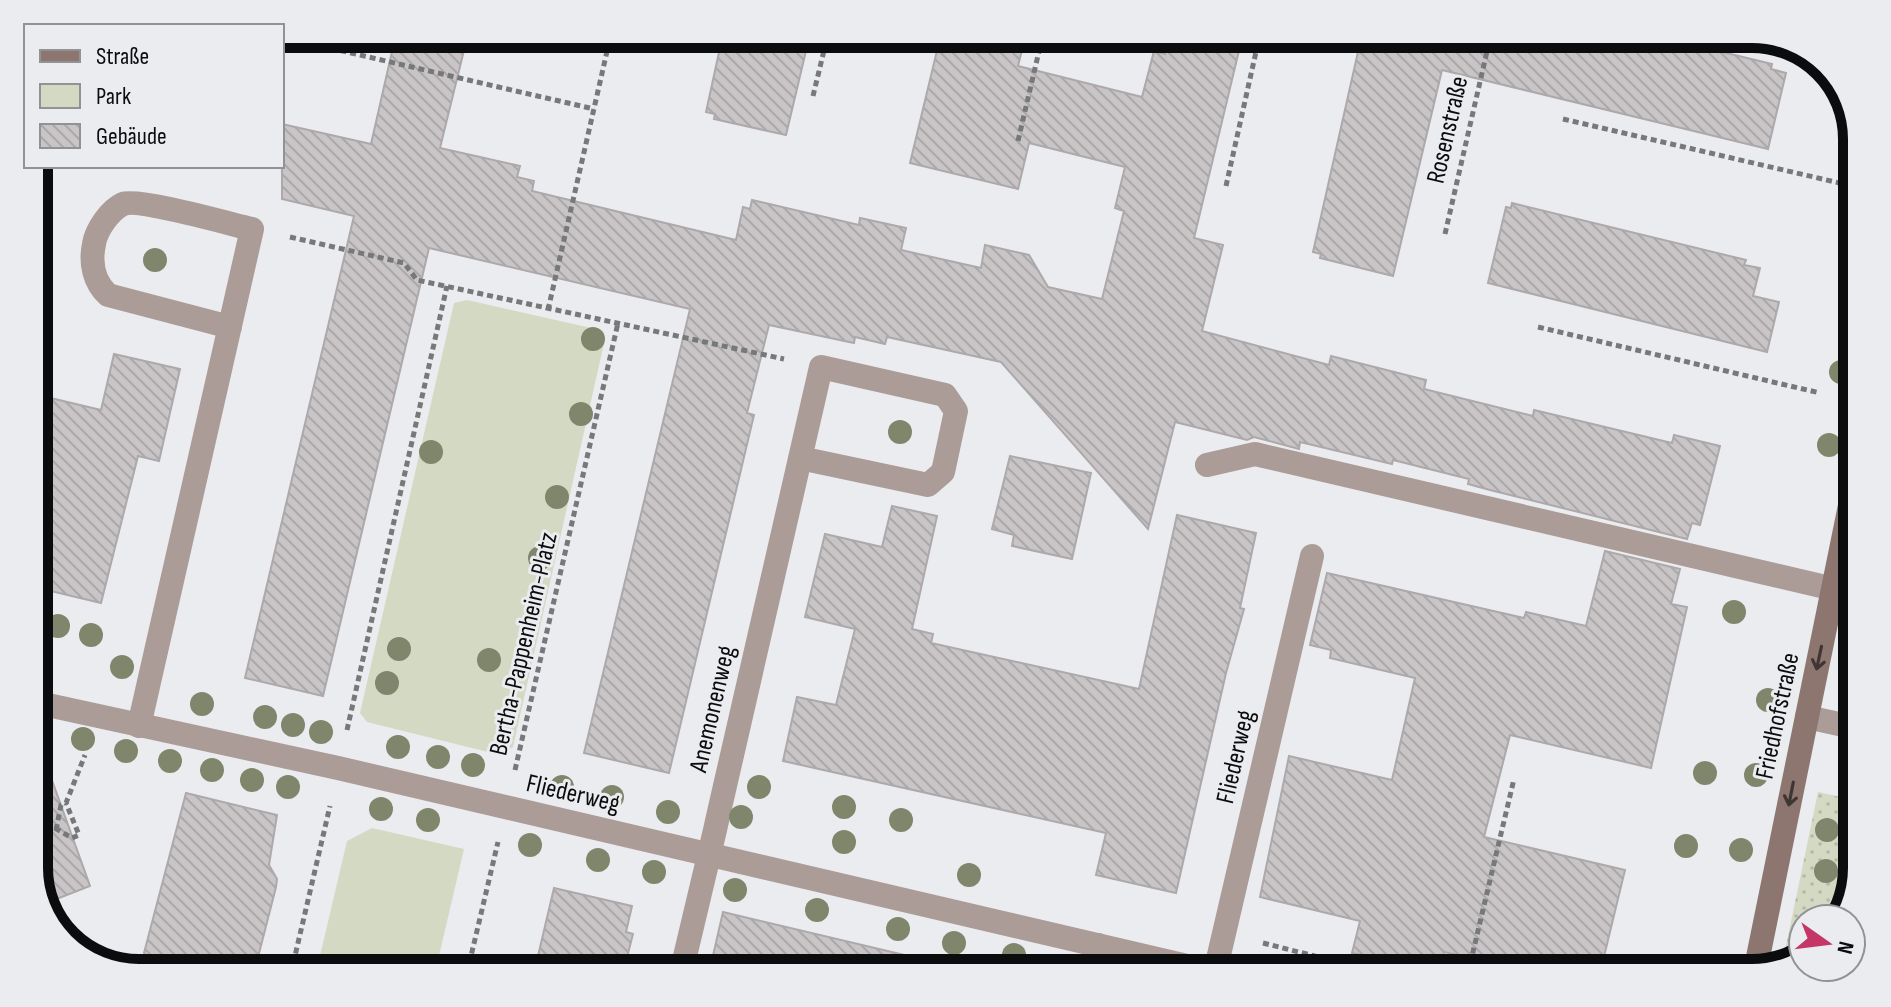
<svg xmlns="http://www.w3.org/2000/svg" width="1891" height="1007" font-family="'Sofia Sans Condensed',sans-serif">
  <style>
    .grass { fill: url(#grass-dots) }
    .green { fill: #d4d9c4 }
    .building { fill: url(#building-back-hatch); stroke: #ada9aa; stroke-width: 2 }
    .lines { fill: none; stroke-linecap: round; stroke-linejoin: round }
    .path { stroke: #76787a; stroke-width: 5; stroke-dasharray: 6 4; stroke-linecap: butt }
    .lane { stroke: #ab9c97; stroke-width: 24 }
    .street { stroke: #ab9c97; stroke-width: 24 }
    .secondary { stroke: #8c766f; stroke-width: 24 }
    .tree { fill: #80866c }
    .oneway { stroke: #3f3634 }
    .labels { text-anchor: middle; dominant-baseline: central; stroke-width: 6; stroke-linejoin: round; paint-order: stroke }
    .street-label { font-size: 26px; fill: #0b0c0d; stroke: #eaecef }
    .rim { fill: none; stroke: #0b0c0d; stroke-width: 10 }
  </style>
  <defs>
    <pattern id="grass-dots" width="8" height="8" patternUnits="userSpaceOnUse" patternTransform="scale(2)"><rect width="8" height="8" fill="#d4d9c4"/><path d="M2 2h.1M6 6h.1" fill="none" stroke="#b5b9a7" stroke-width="1.8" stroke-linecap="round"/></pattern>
    <pattern id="building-back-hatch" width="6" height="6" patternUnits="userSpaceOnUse" patternTransform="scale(2)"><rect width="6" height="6" fill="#c9c5c6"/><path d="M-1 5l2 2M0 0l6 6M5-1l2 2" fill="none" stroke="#aba8a9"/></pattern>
  </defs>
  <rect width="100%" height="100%" fill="#eaecef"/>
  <polygon class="grass" points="1818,792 1855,800 1831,919 1803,919 1803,959 1782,965"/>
  <g class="green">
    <polygon points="467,300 600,330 605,339 513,747 500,755 367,722 360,713 454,303"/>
    <polygon points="372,828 464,849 435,973 316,973 347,841"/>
  </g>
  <g class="building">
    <polygon points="396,34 468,34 440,148 520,166 517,177 534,181 532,191 736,240 743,207 750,209 752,200 859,225 860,218 906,228 901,250 981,268 985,245 1029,255 1048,287 1102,299 1124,211 1115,208 1125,167 1029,143 1018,189 910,163 941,34 1026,34 1018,66 1142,97 1154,51 1165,54 1167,34 1243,34 1194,238 1223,245 1202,331 1329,365 1331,356 1426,380 1424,389 1533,416 1534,410 1672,443 1674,435 1720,446 1700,525 1692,523 1687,539 1490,490 1468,484 1469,479 1393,460 1392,464 1300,442 1299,449 1254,437 1247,440 1175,422 1148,529 1001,362 887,337 885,344 855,337 854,343 769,325 747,413 754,415 669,773 584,753 690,309 429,248 323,696 245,678 354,216 282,199 282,124 371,144"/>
    <polygon points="723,34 810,34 786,135 714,119 715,114 706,112"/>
    <polygon points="1362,34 1648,34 1772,64 1771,69 1786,73 1768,149 1442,70 1393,276 1320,258 1321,254 1313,252"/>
    <polygon points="1512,203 1746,260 1744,265 1760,268 1753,296 1779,302 1767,352 1488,283 1506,207 1511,208"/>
    <polygon points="114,354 180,369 159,461 138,456 101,603 34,587 34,394 101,410"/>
    <polygon points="1010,456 1091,473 1072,559 1012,546 1014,535 992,529"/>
    <polygon points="892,506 937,516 912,629 933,634 931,643 1139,689 1177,515 1256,533 1240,608 1244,609 1226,673 1176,893 1096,875 1106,833 783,761 797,697 836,705 855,629 805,617 825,534 882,547"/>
    <polygon points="1605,551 1680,569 1671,604 1687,607 1651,768 1510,735 1484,837 1625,870 1600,973 1535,973 1444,952 1440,973 1352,953 1360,921 1260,897 1289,756 1392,780 1415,678 1330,658 1331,650 1310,645 1327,573 1524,618 1526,612 1586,626"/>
    <polygon points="40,747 90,886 44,904 34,875 34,748"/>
    <polygon points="186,793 277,815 269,865 277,879 276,887 254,973 160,973 144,953"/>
    <polygon points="554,888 632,906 626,932 633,934 623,973 534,973"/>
    <polygon points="723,912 913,957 911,973 709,973"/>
  </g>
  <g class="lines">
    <g class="path">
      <polyline points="282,37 594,109"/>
      <polyline points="813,96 828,34"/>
      <polyline points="1563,119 1857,187"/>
      <polyline points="1018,141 1043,34"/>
      <polyline points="1226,186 1260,34"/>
      <polyline points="1445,234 1491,34"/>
      <polyline points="290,237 404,263 417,280 784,359"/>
      <polyline points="548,310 611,34"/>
      <polyline points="1538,327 1820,393"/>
      <polyline points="347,730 447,286"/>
      <polyline points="515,770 618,323"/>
      <polyline points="55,828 72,838 79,835 66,803"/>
      <polyline points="56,830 61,805 66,803 85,755"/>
      <polyline points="1263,943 1382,973"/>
      <polyline points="291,973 330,806"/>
      <polyline points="467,973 498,842"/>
      <polyline points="1468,973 1514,779"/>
    </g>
    <polyline class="lane" points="1207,465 1255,454 1834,589"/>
    <g class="street">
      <polyline points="34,702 338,768 1217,973"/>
      <polyline points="1807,717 1857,728"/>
      <path d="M 139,726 L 252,229 C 230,224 139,198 123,204 C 110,210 96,230 94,244 C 90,263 94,282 108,295 L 230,327"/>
      <polyline points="1098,945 1124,973"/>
      <polyline points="1215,972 1312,556"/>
      <polyline points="681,973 715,830 719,812 821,367 945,395 956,411 943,472 928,485 800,458"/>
    </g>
    <polyline class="secondary" points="1755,972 1857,471"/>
  </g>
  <g class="tree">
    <circle cx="155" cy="260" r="12"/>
    <circle cx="593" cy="339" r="12"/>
    <circle cx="1841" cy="372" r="12"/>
    <circle cx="581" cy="414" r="12"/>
    <circle cx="900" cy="432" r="12"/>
    <circle cx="1829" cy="445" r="12"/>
    <circle cx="431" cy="452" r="12"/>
    <circle cx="557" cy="497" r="12"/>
    <circle cx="540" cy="558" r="12"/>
    <circle cx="1734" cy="612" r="12"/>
    <circle cx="58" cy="626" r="12"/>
    <circle cx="91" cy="635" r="12"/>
    <circle cx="399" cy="649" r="12"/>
    <circle cx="489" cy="660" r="12"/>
    <circle cx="122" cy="667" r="12"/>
    <circle cx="387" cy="683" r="12"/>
    <circle cx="1768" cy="700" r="12"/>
    <circle cx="202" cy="704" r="12"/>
    <circle cx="265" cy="717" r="12"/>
    <circle cx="293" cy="725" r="12"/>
    <circle cx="321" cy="732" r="12"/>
    <circle cx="83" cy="739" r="12"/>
    <circle cx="398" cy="747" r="12"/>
    <circle cx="126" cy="751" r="12"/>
    <circle cx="438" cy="757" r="12"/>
    <circle cx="170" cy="761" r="12"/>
    <circle cx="473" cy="765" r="12"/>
    <circle cx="212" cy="770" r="12"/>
    <circle cx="1705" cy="773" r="12"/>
    <circle cx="1756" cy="775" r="12"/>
    <circle cx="252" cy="780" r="12"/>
    <circle cx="288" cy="787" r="12"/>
    <circle cx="562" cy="787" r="12"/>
    <circle cx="759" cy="787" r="12"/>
    <circle cx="612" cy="797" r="12"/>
    <circle cx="844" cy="807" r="12"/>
    <circle cx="381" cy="809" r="12"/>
    <circle cx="668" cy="812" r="12"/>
    <circle cx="741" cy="817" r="12"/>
    <circle cx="428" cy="820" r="12"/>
    <circle cx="901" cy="820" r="12"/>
    <circle cx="1827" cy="830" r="12"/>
    <circle cx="844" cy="842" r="12"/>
    <circle cx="530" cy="845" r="12"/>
    <circle cx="1686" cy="846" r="12"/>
    <circle cx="1741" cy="850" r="12"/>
    <circle cx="598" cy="860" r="12"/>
    <circle cx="1826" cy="871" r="12"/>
    <circle cx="654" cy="872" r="12"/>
    <circle cx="969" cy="875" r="12"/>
    <circle cx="735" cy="890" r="12"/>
    <circle cx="817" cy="910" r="12"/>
    <circle cx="898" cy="929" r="12"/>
    <circle cx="954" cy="943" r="12"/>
    <circle cx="1014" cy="955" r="12"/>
  </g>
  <defs><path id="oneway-shaft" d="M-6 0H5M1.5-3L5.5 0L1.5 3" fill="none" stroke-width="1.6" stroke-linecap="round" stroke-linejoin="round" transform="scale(2)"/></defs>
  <g class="oneway">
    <use href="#oneway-shaft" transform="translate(1819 658) rotate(102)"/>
    <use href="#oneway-shaft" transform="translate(1791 794) rotate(101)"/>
  </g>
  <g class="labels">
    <g class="street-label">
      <text transform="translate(1448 130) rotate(-77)">Rosenstraße</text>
      <text transform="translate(524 644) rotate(-77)">Bertha-Pappenheim-Platz</text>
      <text transform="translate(713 709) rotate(-77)">Anemonenweg</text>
      <text transform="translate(1778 716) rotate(-78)">Friedhofstraße</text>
      <text transform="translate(1236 757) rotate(-77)">Fliederweg</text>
      <text transform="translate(573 794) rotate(13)">Fliederweg</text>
    </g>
  </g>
  <path d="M0 0H1891V1007H0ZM139 48H1752A91 91 0 0 1 1843 139V868A91 91 0 0 1 1752 959H139A91 91 0 0 1 48 868V139A91 91 0 0 1 139 48Z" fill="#eaecef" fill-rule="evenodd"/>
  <path class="rim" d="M139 48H1752A91 91 0 0 1 1843 139V868A91 91 0 0 1 1752 959H139A91 91 0 0 1 48 868V139A91 91 0 0 1 139 48Z"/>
  <rect x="24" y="24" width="260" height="144" fill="#eaecef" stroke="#919295" stroke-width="2"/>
  <rect x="40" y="50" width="40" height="12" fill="#8c766f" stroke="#919295" stroke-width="2"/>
  <text x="96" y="64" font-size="24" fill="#0b0c0d">Straße</text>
  <rect x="40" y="84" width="40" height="24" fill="#d4d9c4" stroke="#919295" stroke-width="2"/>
  <text x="96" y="104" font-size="24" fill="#0b0c0d">Park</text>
  <rect x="40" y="124" width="40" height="24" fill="url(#building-back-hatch)" stroke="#919295" stroke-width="2"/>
  <text x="96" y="144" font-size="24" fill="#0b0c0d">Gebäude</text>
  <g transform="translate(1827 943) rotate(104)"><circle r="38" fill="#eaecef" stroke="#919295" stroke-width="2"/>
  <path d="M0-6L14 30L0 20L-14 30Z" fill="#c33665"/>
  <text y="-12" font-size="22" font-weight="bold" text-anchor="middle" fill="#0b0c0d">N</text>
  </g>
</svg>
